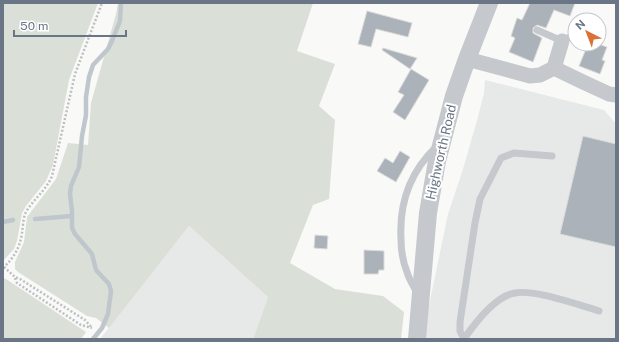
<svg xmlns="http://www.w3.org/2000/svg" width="619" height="342" font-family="'Public Sans',sans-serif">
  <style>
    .built { fill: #e7e8e8 }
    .green { fill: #dae0d8 }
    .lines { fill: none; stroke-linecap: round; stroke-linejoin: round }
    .stream { stroke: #bfc7cd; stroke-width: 4.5 }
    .building { fill: #acb2b9; stroke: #dbdbd9 }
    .path { stroke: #bdbfc2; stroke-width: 2.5; stroke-dasharray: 2 2; stroke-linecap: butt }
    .service { stroke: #c5c8cc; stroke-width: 7 }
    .minor { stroke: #c5c8cc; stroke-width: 15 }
    .tertiary { stroke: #c5c8cc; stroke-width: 18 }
    .labels { text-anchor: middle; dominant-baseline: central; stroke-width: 4; stroke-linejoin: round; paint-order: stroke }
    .street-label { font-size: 13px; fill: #6a7686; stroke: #fff }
  </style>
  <rect width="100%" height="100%" fill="#f9f9f7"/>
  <g class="built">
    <polygon points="485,80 604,110 616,124 616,339 422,339 448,214 463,169 478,117 484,93"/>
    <polygon points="189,226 268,297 253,339 100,339"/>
  </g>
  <g class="green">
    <polygon points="3,3 98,3 69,80 53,165 46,181 26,206 22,213 17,241 14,249 3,261"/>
    <polygon points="118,3 313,3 297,51 335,64 319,106 335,120 329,199 313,205 290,263 335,289 383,296 404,312 401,339 253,339 268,297 189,226 109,328 96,318 87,316 18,272 15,269 15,262 24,242 27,217 56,179 68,143 88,145 91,103 116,14"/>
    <polygon points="3,278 6,279 86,332 81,339 3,339"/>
  </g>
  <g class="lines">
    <g class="stream">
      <polyline points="35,219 72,216"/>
      <polyline points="3,222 13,220"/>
      <polyline points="93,339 102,328 108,314 111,291 109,284 96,270 92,254 75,234 72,228 72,211 70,194 71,186 79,167 82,136 86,115 86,97 89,77 93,65 108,49 112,41 120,21 121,3"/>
    </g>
  </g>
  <g class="building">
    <polygon points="530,3 575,3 570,16 554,10 546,28 537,25 533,28 533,33 542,38 533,62 509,52 515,38 511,36 517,18 522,20"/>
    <polygon points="367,11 412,23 408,37 376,29 371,47 358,44"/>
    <polygon points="588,44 598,44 607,47 602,60 605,61 600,74 579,66"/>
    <polygon points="383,48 417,58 410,69 382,50"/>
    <polygon points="411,69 429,80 405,120 393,112 404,95 398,92"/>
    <polygon points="583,136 616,144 616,247 560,234"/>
    <polygon points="400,151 410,157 396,182 377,171 385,158 393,163"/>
    <polygon points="315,235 328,236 327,249 314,248"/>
    <polygon points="364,250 384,251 384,270 379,270 378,274 364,274"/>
  </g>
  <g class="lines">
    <g class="path">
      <polyline points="4,267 15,277 20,279 85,320 92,328"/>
      <path d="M 3,268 C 14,258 20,247 22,233 C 23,227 23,220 25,214 C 32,200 46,191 52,176 L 75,74 L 102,3"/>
      <polyline points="15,278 17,283 81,325 92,328"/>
    </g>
    <g class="service">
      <polyline points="580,20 580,19"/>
      <polyline points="537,30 562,41 570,37 575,29"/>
      <path d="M 416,291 C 413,285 409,279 407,272 C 403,262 401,250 401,239 C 399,202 410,172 436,147"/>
      <polyline points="464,339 460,331 460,322 475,223 480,199 501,158 514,153 552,156"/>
      <path d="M 464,339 C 475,323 495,296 515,293 C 534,289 579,305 599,311"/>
    </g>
    <g class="minor">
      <polyline points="467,59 530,76 540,75 554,68 583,82 609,94 616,95"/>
      <polyline points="554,68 562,41"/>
    </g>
    <polyline class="tertiary" points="417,339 428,213 437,161 454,96 467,59 489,3"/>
  </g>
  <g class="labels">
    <g class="street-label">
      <text transform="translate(441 152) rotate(-77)">Highworth Road</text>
    </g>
  </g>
  <rect width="619" height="342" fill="none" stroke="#6a7686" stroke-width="8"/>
  <g transform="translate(587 32) rotate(318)"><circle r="19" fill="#ffffff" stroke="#c3c8cf"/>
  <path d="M0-3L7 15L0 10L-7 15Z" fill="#da7236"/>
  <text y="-6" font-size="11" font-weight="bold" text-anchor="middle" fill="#6a7686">N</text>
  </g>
  <path d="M14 30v6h112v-6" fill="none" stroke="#6a7686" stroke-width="2"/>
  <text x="20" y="30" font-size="12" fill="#6a7686" stroke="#ffffff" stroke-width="3" paint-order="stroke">50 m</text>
</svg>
